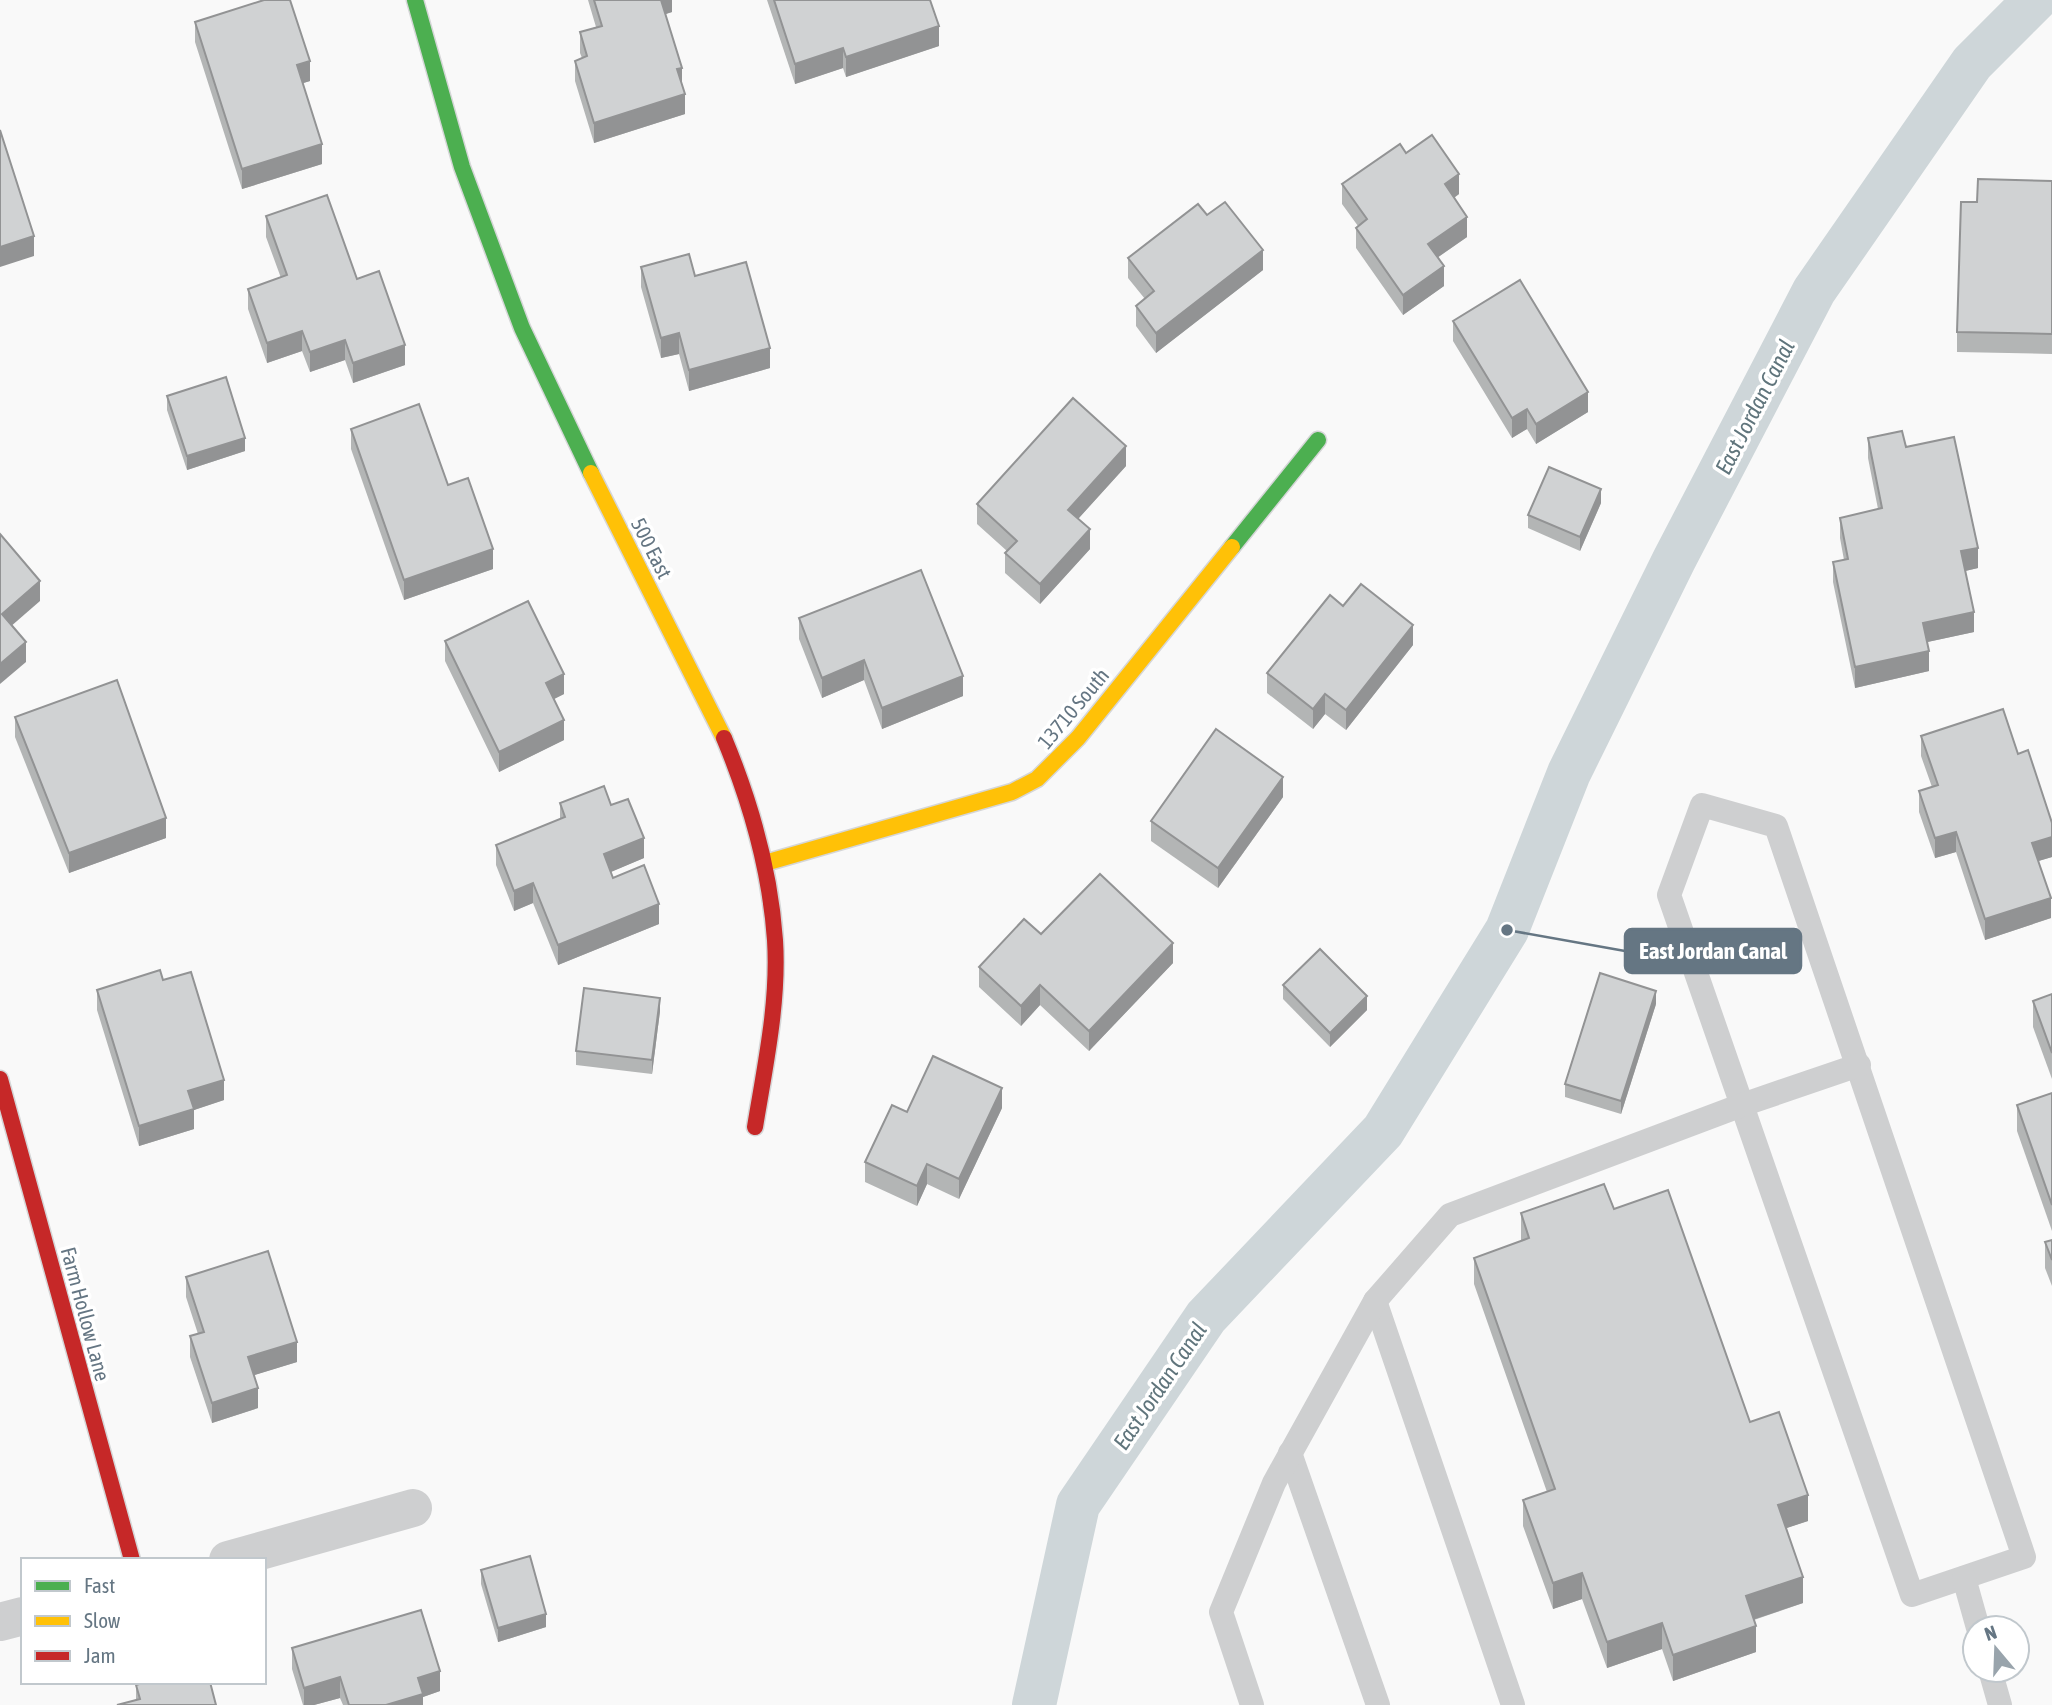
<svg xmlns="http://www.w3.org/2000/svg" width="2052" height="1705" font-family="'Asap Condensed',sans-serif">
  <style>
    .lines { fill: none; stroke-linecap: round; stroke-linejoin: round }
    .canal { stroke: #ced6d9; stroke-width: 44 }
    .fast-casing { stroke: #d5d6d7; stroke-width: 19 }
    .slow-casing { stroke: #d5d6d7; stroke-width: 19 }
    .jam-casing { stroke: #d5d6d7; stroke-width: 19 }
    .lane { stroke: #cecfd0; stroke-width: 24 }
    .street { stroke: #cecfd0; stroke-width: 38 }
    .fast { stroke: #4caf50; stroke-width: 16 }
    .slow { stroke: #ffc107; stroke-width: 16 }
    .jam { stroke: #c62828; stroke-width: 16 }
    .wall { fill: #b3b5b5 }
    .shaded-wall { fill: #929394 }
    .building { fill: #d0d2d3; stroke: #929394; stroke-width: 2 }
    .labels { text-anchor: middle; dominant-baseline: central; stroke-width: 7; stroke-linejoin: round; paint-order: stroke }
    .street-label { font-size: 21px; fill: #657683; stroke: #fff }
    .water-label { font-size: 23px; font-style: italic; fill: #60757c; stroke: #fff }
    .leader { fill: none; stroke: #657683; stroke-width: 2.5 }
    .callout-dot { fill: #657683; stroke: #fff; stroke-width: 2.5 }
    .callout { fill: #657683; stroke: #657683; stroke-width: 2.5 }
    .callout-label { font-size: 23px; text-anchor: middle; font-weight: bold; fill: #fff }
  </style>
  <rect width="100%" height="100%" fill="#f9f9f9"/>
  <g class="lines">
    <polyline class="canal" points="1034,1705 1078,1505 1206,1317 1383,1131 1507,930 1569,773 1674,560 1814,291 1972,63 2035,0"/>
    <g class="fast-casing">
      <g id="fast">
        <polyline points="415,0 462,167 522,328 591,473"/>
        <polyline points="1232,547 1318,440"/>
      </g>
    </g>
    <g class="slow-casing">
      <g id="slow">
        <polyline points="591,473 724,738"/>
        <polyline points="765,863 1012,792 1037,779 1078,738 1232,547"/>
      </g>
    </g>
    <g class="jam-casing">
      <g id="jam">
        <path d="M 724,738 C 751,803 770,869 775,940 C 779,1002 765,1066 755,1127"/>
        <polyline points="0,1079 132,1560"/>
      </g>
    </g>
    <g class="lane">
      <polygon points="1702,805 1776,826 2024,1557 1912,1595 1669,895"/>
      <polyline points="1375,1301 1513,1705"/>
      <polyline points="1290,1453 1378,1705"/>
      <polyline points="1964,1578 1978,1628"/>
      <polyline points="1990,1670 2000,1705"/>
      <polyline points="1252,1705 1221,1612 1274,1483 1375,1301 1450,1215 1742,1105 1859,1065"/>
    </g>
    <g class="street">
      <polyline points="228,1560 413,1508"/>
      <polyline points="0,1622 23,1616"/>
    </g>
    <use href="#fast" class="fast"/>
    <use href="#slow" class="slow"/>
    <use href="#jam" class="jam"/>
  </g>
  <g class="wall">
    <polygon points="588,0 672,0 672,12 665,14 682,85 685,114 594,143 575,81 575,61 582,58 580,53 580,32 596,27"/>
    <polygon points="767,0 930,0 939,46 846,77 843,68 795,84"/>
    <polygon points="195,22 310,81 303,83 322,164 242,189 195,42"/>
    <polygon points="1406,153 1459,194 1454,198 1467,237 1437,258 1444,286 1403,315 1356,248 1356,228 1358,226 1342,204 1342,184"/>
    <polygon points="2052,181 2052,354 1957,352 1957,332 1977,202"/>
    <polygon points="1207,215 1263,270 1156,353 1136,326 1136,306 1145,299 1128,278 1128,258"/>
    <polygon points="266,216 357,279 405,365 353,383 345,360 310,372 302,351 267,363 248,309 248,289 281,278 266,237"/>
    <polygon points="641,267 695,276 770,368 689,391 679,354 661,358 641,287"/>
    <polygon points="1453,321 1588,412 1536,444 1527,429 1512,438 1453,341"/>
    <polygon points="167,396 245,451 187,470 167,410"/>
    <polygon points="351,429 448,485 493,569 404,600 351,449"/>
    <polygon points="1868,438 1906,447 1978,568 1965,571 1974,632 1927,642 1929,671 1855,688 1833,582 1833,562 1844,560 1840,538 1840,518 1878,509 1868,458"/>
    <polygon points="1126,466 1078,519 1090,549 1040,604 1005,573 1005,553 1007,551 977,524 977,504"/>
    <polygon points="1601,503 1580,551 1528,528 1528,515"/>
    <polygon points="1343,606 1413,645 1346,730 1325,714 1313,729 1267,693 1267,673"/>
    <polygon points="799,618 963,696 882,729 864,680 822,698 799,639"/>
    <polygon points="445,641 564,694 554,699 564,740 499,772 445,661"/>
    <polygon points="15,717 166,838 69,873 15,737"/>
    <polygon points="1921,736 2018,754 2052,823 2052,857 2038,861 2051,918 1985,940 1956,852 1935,858 1919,812 1919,791 1932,787 1921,756"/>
    <polygon points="1283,797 1218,888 1151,841 1151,821"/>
    <polygon points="560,803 611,805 644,858 610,872 613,878 659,924 558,965 533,903 514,911 496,865 496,845 560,819"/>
    <polygon points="1041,934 1173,963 1089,1051 1040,1005 1021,1026 979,987 979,967"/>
    <polygon points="163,980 224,1100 194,1110 194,1129 139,1146 97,1010 97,990"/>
    <polygon points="1283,985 1367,1010 1330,1047 1283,999"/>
    <polygon points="2052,994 2052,1079 2033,1027 2033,1001"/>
    <polygon points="1656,1004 1621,1114 1565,1097 1565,1084"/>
    <polygon points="660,1011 652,1074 576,1065 576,1051"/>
    <polygon points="2052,1093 2052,1231 2017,1131 2017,1105"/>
    <polygon points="1002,1108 959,1199 927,1184 917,1206 865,1182 865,1162 907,1112"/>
    <polygon points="1614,1209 1750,1422 1808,1521 1786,1528 1803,1603 1754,1620 1756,1652 1673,1681 1662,1649 1607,1668 1582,1599 1553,1609 1523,1526 1523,1500 1547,1492 1474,1284 1474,1258 1521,1241 1521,1213"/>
    <polygon points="2052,1240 2052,1286 2045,1268 2045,1242"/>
    <polygon points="186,1277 297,1362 254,1375 258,1408 212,1423 190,1357 190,1336 198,1334 186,1297"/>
    <polygon points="481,1570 546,1627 498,1642 481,1584"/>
    <polygon points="292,1648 440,1691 423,1697 423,1705 343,1705 340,1698 314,1705 303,1705 292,1669"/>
    <polygon points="210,1682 136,1700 136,1685"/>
  </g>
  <g class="shaded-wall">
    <polygon points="660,0 672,0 672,12 660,16"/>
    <polygon points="939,26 939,46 846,77 846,57"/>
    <polygon points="843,48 843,68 795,84 795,64"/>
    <polygon points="310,61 310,81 297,85 297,65"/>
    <polygon points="682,68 682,88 677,69"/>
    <polygon points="685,94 685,114 594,143 594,123"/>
    <polygon points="322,144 322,164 242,189 242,169"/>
    <polygon points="1459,174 1459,194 1445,204 1445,184"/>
    <polygon points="1467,217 1467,237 1428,264 1428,244"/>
    <polygon points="34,236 34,256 0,267 0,247"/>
    <polygon points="1263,250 1263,270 1156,353 1156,333"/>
    <polygon points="1444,266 1444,286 1403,315 1403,295"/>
    <polygon points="302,331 302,351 267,363 267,343"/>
    <polygon points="679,333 679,354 661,358 661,338"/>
    <polygon points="345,340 345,360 310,372 310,352"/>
    <polygon points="405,345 405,365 353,383 353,363"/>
    <polygon points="770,348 770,368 689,391 689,370"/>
    <polygon points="1588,392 1588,412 1536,444 1536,424"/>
    <polygon points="1527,409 1527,429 1512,438 1512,418"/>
    <polygon points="245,438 245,451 187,470 187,456"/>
    <polygon points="1126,446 1126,466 1068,530 1068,510"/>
    <polygon points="1601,489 1601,503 1580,551 1580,537"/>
    <polygon points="1090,529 1090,549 1040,604 1040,584"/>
    <polygon points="1978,548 1978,568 1961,572 1961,551"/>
    <polygon points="493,549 493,569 404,600 404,580"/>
    <polygon points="40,581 40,601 2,634 2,614"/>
    <polygon points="1974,612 1974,632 1923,643 1923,623"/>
    <polygon points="1413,625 1413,645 1346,730 1346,710"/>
    <polygon points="26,642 26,662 0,684 0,664"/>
    <polygon points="1929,651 1929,671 1855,688 1855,667"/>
    <polygon points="864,660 864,680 822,698 822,678"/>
    <polygon points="564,674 564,694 546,703 546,683"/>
    <polygon points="963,676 963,696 882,729 882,708"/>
    <polygon points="1325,694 1325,714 1313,729 1313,709"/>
    <polygon points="564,720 564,740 499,772 499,752"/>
    <polygon points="1283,777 1283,797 1218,888 1218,868"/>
    <polygon points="166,818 166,838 69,873 69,853"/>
    <polygon points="1956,832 1956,852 1935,858 1935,838"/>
    <polygon points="2052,837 2052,857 2032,863 2032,843"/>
    <polygon points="644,838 644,858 604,875 604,854"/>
    <polygon points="533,883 533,903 514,911 514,891"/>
    <polygon points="2051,898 2051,918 1985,940 1985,919"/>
    <polygon points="659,904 659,924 558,965 558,945"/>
    <polygon points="1173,943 1173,963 1089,1051 1089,1031"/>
    <polygon points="1040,985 1040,1005 1021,1026 1021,1006"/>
    <polygon points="1656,991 1656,1004 1621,1114 1621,1101"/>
    <polygon points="1367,996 1367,1010 1330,1047 1330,1033"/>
    <polygon points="660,998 660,1011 652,1074 652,1060"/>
    <polygon points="224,1080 224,1100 194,1110 194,1129 139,1146 139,1126 188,1091"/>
    <polygon points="1002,1088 1002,1108 959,1199 959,1179"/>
    <polygon points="927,1164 927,1184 917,1206 917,1186"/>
    <polygon points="297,1342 297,1362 248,1377 248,1357"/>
    <polygon points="258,1388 258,1408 212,1423 212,1403"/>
    <polygon points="1808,1495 1808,1521 1778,1531 1778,1505"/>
    <polygon points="1582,1573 1582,1599 1553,1609 1553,1583"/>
    <polygon points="1803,1577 1803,1603 1746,1622 1746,1596"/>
    <polygon points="546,1614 546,1627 498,1642 498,1628"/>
    <polygon points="1662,1623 1662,1649 1607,1668 1607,1642"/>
    <polygon points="1756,1626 1756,1652 1673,1681 1673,1655"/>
    <polygon points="440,1671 440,1691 423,1697 423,1705 386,1705 418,1678"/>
    <polygon points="340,1677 340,1698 314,1705 304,1705 304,1688"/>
  </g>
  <g class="building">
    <polygon points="264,0 290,0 310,61 297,65 322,144 242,169 195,22"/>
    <polygon points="594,0 661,0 682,68 677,69 685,94 594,123 575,61 587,56 580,32 602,26"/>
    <polygon points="774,0 930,0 939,26 846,57 843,48 795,64"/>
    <polygon points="0,130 34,236 0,247"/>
    <polygon points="1432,135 1459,174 1445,184 1467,217 1428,244 1444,266 1403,295 1356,228 1367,219 1342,184 1400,144 1406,153"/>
    <polygon points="1978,179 2052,181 2052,334 1957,332 1961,202 1977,202"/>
    <polygon points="327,195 357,279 379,271 405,345 353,363 345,340 310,352 302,331 267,343 248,289 287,275 266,216"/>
    <polygon points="1225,202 1263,250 1156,333 1136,306 1154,291 1128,258 1198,204 1207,215"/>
    <polygon points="689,254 695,276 746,262 770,348 689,370 679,333 661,338 641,267"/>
    <polygon points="1520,280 1588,392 1536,424 1527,409 1512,418 1453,321"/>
    <polygon points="226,377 245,438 187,456 167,396"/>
    <polygon points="1073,398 1126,446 1068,510 1090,529 1040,584 1005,553 1017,541 977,504"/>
    <polygon points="419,404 448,485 468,478 493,549 404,580 351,429"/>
    <polygon points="1902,431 1906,447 1954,437 1978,548 1961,551 1974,612 1923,623 1929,651 1855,667 1833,562 1848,559 1840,518 1882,508 1868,438"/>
    <polygon points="1549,467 1601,489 1580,537 1528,515"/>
    <polygon points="0,534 40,581 2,614 26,642 0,664"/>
    <polygon points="921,570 963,676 882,708 864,660 822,678 799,618"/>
    <polygon points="1361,584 1413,625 1346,710 1325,694 1313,709 1267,673 1330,595 1343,606"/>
    <polygon points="528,601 564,674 546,683 564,720 499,752 445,641"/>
    <polygon points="117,680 166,818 69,853 15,717"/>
    <polygon points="2003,709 2018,754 2028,750 2052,823 2052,837 2032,843 2051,898 1985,919 1956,832 1935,838 1919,791 1938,785 1921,736"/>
    <polygon points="1216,729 1283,777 1218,868 1151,821"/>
    <polygon points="604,786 611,805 628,799 644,838 604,854 613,878 644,865 659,904 558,945 533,883 514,891 496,845 565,817 560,803"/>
    <polygon points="1100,874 1173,943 1089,1031 1040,985 1021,1006 979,967 1024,919 1041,934"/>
    <polygon points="1320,949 1367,996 1330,1033 1283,985"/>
    <polygon points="160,970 163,980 191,972 224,1080 188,1091 194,1109 139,1126 97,990"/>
    <polygon points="1600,973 1656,991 1621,1101 1565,1084"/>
    <polygon points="584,988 660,998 652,1060 576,1051"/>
    <polygon points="2052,994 2052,1053 2033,1001"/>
    <polygon points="933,1056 1002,1088 959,1179 927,1164 917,1186 865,1162 892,1105 907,1112"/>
    <polygon points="2052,1093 2052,1205 2017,1105"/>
    <polygon points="1604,1184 1614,1209 1668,1190 1750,1422 1779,1412 1808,1495 1778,1505 1803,1577 1746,1596 1756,1626 1673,1655 1662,1623 1607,1642 1582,1573 1553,1583 1523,1500 1555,1489 1474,1258 1529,1238 1521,1213"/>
    <polygon points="2052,1240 2052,1260 2045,1242"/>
    <polygon points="268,1251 297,1342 248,1357 258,1388 212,1403 190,1336 204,1332 186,1277"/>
    <polygon points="530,1556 546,1614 498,1628 481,1570"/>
    <polygon points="421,1610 440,1671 418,1678 423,1694 386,1705 349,1705 340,1677 304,1688 292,1648"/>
    <polygon points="146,1682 210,1682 216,1705 117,1705 140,1699 136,1685"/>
  </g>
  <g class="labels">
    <g class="street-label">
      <text transform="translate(652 548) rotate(63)">500 East</text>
      <text transform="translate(1073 708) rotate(-50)">13710 South</text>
      <text transform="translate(86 1314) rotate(75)">Farm Hollow Lane</text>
    </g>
    <g class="water-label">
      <text transform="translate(1755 407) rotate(-63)">East Jordan Canal</text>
      <text transform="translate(1160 1386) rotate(-56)">East Jordan Canal</text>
    </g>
  </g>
  <path class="leader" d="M1507 930L1625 951"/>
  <circle class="callout-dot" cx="1507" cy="930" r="7"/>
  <rect class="callout" x="1625" y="929" width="176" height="44" rx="7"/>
  <g class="callout-label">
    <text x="1713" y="959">East Jordan Canal</text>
  </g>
  <rect x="21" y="1558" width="245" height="126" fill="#ffffff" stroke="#c1c8cd" stroke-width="2"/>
  <rect x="35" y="1581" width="35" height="10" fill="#4caf50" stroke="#c1c8cd" stroke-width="2"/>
  <text x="84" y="1593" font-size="21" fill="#657683">Fast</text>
  <rect x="35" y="1616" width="35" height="10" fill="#ffc107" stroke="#c1c8cd" stroke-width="2"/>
  <text x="84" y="1628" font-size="21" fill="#657683">Slow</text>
  <rect x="35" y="1651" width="35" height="10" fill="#c62828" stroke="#c1c8cd" stroke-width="2"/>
  <text x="84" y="1663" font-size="21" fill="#657683">Jam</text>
  <g transform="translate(1996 1649) rotate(341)"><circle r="33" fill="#ffffff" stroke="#c1c8cd" stroke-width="2"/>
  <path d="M0-5L12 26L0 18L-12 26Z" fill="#99a4ac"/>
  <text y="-10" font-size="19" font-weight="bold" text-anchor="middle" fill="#657683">N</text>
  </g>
</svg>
